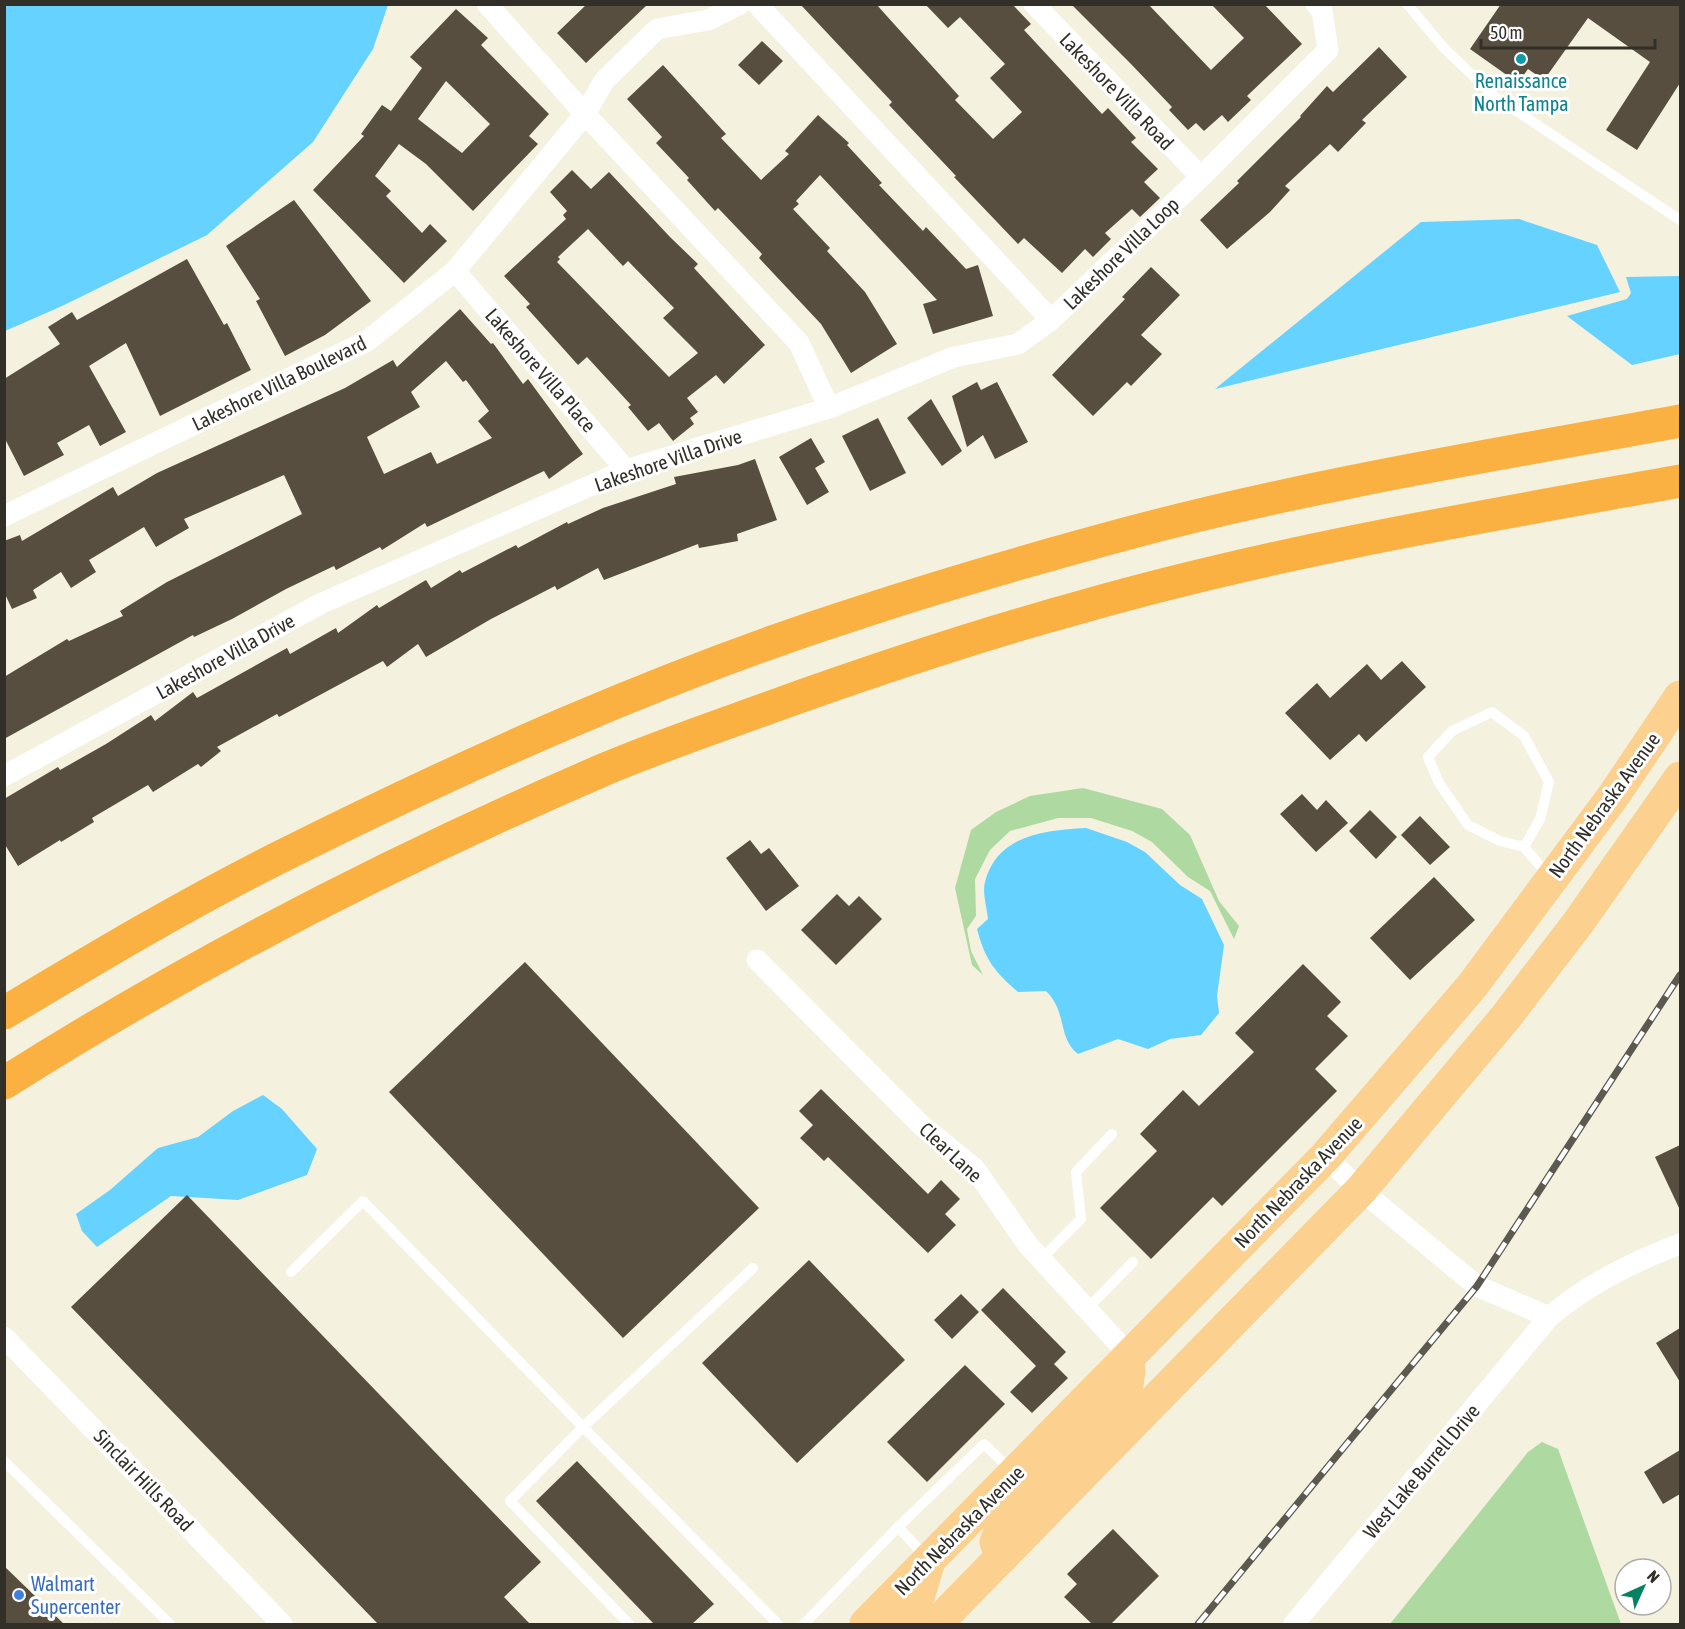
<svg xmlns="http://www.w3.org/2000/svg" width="1685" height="1629" font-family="'Asap Condensed',sans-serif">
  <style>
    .green { fill: #aedaa1 }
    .water { fill: #65d2ff }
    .building { fill: #574e40; fill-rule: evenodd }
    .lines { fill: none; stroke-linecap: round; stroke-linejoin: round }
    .service { stroke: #fff; stroke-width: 10 }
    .minor { stroke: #fff; stroke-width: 21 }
    .primary { stroke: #fcd08e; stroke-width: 33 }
    .motorway { stroke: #fab142; stroke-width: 33 }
    .rail-casing { stroke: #5c5a50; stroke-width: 7 }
    .rail { stroke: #fff; stroke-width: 4.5; stroke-dasharray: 14; stroke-linecap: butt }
    .culture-dot { fill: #0f9aa8; stroke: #fff; stroke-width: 2 }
    .shop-dot { fill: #3f7fe0; stroke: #fff; stroke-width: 2 }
    .labels { text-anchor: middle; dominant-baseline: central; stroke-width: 6; stroke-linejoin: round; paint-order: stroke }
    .culture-label { font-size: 20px; fill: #0d838f; stroke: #fff }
    .street-label { font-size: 20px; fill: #312f28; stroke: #fff }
    .shop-label { font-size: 20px; fill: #366cbe; stroke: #fff; text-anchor: start }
  </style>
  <rect width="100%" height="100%" fill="#f4f1de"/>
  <g class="green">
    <polygon points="1083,788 1162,809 1190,835 1219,901 1239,926 1234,939 1210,891 1188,877 1152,842 1132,831 1091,818 1058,818 1010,831 990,850 975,879 976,916 967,929 971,951 983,975 972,965 955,888 971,830 996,812 1030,796"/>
    <polygon points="1542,1442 1558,1449 1621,1624 1390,1624 1528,1452"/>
  </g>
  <g class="water">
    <polygon points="5,4 388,4 388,5 373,49 313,142 207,235 62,306 5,331"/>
    <polygon points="1519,219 1597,245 1620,292 1215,389 1421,222"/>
    <polygon points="1680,276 1680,354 1632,365 1567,316 1627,299 1631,293 1626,277"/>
    <path d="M 1086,828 L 1127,842 L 1145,852 L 1180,885 L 1202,899 L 1224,945 L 1217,996 L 1219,1013 L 1201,1035 L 1170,1039 L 1148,1049 L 1118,1039 L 1078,1054 C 1057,1037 1068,1013 1046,991 L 1018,992 C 995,972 985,960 977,929 L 988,919 C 987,908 982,892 985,882 C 997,835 1045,830 1086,828 Z"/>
    <polygon points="263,1095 282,1109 317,1149 307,1175 238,1200 171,1196 97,1247 82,1231 76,1214 110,1190 158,1148 198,1137 233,1111"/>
  </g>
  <g class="building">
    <polygon points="587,4 648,4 586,63 557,33"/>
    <polygon points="800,4 876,4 959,96 955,100 993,139 1022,112 990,78 1005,64 960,17 948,28 925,4 1012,4 1031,24 1024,30 1102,114 1108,108 1136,138 1131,142 1158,169 1144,182 1160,198 1140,217 1132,209 1105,233 1111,239 1093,257 1085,249 1062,273 1024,238 1018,244 954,177 956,176 889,105 892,102"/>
    <polygon points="1071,4 1148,4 1211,70 1244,38 1211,4 1264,4 1302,44 1247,96 1251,100 1228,122 1222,115 1204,131 1196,123 1188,130 1169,110 1172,107 1131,64"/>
    <polygon points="1501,4 1680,4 1680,83 1637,150 1606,130 1650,62 1588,18 1544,80 1528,69 1518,83 1470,49"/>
    <path d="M 456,9 L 488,38 L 481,45 L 549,114 L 529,136 L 538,144 L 473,211 L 426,164 L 399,144 L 375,176 L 391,191 L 386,196 L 422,233 L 430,224 L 447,241 L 404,283 L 313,190 L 364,136 L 361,134 L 382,105 L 391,111 L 422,68 L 410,57 ZM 446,81 L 490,124 L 462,153 L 418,119 Z"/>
    <polygon points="762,41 783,61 759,85 738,65"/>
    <polygon points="1379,47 1407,77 1362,120 1366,123 1338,152 1330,144 1285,186 1290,190 1270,212 1227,249 1200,220 1239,183 1237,181 1301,117 1300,116 1327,86 1333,92"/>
    <polygon points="663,65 726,134 721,138 761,180 789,154 785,151 818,115 849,143 847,145 882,183 879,185 923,231 926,227 966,269 978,265 993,316 933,334 923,304 937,300 820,175 796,201 799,204 793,209 830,248 827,251 865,292 897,344 851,373 821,324 759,258 762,254 718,208 715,211 687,180 689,178 656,143 662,137 627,99"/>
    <path d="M 572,170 L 591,189 L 609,172 L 670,237 L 698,264 L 694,268 L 765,345 L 724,384 L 716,375 L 687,398 L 698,412 L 690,418 L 694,424 L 673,441 L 659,423 L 648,431 L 628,407 L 631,405 L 587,357 L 578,365 L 526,307 L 530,304 L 504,276 L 566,219 L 563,215 L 567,211 L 550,192 ZM 588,229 L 623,266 L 628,261 L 674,308 L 663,318 L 698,353 L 669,377 L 557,262 L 560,259 L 558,257 Z"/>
    <polygon points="294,200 371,301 325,335 285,356 256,301 260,299 226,246"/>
    <polygon points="187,259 224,325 227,323 251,370 160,416 126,343 89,366 126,432 100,446 89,425 57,443 64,455 24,476 4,437 4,379 60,344 48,327 72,312 77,320"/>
    <polygon points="1151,267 1180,295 1141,335 1162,354 1131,386 1127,382 1093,416 1052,375 1125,299 1122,297"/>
    <path d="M 460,309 L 491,344 L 493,343 L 523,384 L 528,379 L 583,454 L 549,479 L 544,471 L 427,527 L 425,523 L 382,550 L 380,547 L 336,570 L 334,566 L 286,589 L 232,619 L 194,637 L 193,635 L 4,739 L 4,677 L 67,639 L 69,641 L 123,616 L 120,611 L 167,582 L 302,514 L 284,475 L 184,519 L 189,528 L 156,547 L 144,527 L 89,560 L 96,572 L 71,588 L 61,572 L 33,590 L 37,598 L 12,609 L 4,592 L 4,541 L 20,535 L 22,541 L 113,487 L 118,496 L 157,473 L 345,388 L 393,360 L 397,367 ZM 446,361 L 463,382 L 466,380 L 489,411 L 478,421 L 492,438 L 437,464 L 431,452 L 384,474 L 367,437 L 420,407 L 411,392 Z"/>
    <polygon points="977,382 981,390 997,382 1028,442 995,459 983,435 967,447 952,396"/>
    <polygon points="931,399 962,451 942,466 907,418"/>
    <polygon points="878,418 906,473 870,491 842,436"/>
    <polygon points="811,438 825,462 815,468 829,492 807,505 779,457"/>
    <polygon points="755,459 777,520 737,534 738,541 699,548 698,544 604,580 598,568 557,590 555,586 491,619 426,657 418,644 387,667 383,661 279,717 277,714 217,747 221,751 201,767 198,764 153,792 148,785 92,818 94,822 61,842 60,840 18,866 4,843 4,799 58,767 60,770 106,744 151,715 155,721 193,692 197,698 287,648 290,654 336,628 338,633 377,605 379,608 426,580 431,588 460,570 462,573 516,545 518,548 567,522 568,524 603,508 676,484 674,477 738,465"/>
    <polygon points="1402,661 1426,687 1366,742 1359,734 1330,760 1285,713 1317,683 1330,698 1367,664 1381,680"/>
    <polygon points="1302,794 1317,810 1326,800 1348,823 1316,852 1280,814"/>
    <polygon points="1370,810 1397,837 1376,859 1349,831"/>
    <polygon points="1420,816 1450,847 1430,865 1401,835"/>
    <polygon points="750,840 761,854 769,848 799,886 766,911 726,858"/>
    <polygon points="1434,877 1475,920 1410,980 1370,938"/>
    <polygon points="837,894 849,906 859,896 882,919 836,965 801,930"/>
    <polygon points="525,962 759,1208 623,1338 389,1092"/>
    <polygon points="1303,964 1341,1002 1327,1016 1348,1036 1315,1069 1337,1091 1222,1206 1213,1197 1151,1259 1100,1208 1157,1151 1140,1134 1183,1090 1199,1106 1254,1052 1235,1033"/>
    <polygon points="821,1089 928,1194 941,1180 960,1199 945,1214 956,1225 928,1253 828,1157 824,1161 800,1138 813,1125 799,1111"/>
    <polygon points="1680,1145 1680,1210 1655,1157"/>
    <polygon points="187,1195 541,1562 504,1597 530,1624 378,1624 71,1307"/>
    <polygon points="809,1260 905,1360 797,1463 702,1363"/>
    <polygon points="1003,1288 1066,1352 1054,1364 1068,1378 1032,1413 1010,1392 1036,1366 981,1310"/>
    <polygon points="961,1294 979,1312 952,1339 934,1320"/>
    <polygon points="1680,1328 1680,1382 1656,1343"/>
    <polygon points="965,1365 1005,1404 927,1482 887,1442"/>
    <polygon points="1680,1450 1680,1494 1663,1504 1644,1472"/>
    <polygon points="577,1461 714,1604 692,1624 654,1624 536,1501"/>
    <polygon points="1113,1529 1159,1576 1111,1624 1092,1624 1064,1597 1077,1584 1067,1574"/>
    <polygon points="4,1566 64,1624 4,1624"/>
  </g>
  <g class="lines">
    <g class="service">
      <polyline points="1407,4 1444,48 1494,96 1680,220"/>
      <polyline points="1524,847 1540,819 1549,782 1524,736 1492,712 1452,731 1428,757 1439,783 1468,825 1500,841 1524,847 1550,877"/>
      <polyline points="1041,1259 1081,1219 1076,1172 1112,1134"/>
      <polyline points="291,1272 363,1201 583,1427 753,1268"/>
      <polyline points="1087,1309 1133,1262"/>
      <polyline points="4,1461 170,1624"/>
      <polyline points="898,1527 984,1444 1012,1471"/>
      <polyline points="629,1624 510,1501 583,1427 778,1624"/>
      <polyline points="804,1624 898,1527 927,1558"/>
    </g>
    <g class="minor">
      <polyline points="487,4 585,114 799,343 829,408"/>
      <polyline points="757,4 1051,320"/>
      <polyline points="1034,4 1201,177"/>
      <polyline points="455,271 626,470"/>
      <polyline points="4,516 367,341 455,271 585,114 604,81 657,29 708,20 740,4"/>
      <polyline points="4,776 320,604 626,470 829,408 954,357 1018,344 1051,320 1201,177 1328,50 1322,11 1316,4"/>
      <polyline points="757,960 920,1124 975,1169 1028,1245 1130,1356"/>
      <path d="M 1325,1157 L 1361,1190 L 1477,1286 L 1549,1317 C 1587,1285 1634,1261 1680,1244"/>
      <polyline points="4,1337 282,1624"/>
      <polyline points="1294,1624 1549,1317"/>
    </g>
    <g class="primary">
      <polyline points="1002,1557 996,1542 1004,1521 1120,1398 1127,1385 1129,1370"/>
      <polyline points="866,1624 1325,1157 1472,986 1614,795 1680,697"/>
      <polyline points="901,1624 914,1611 928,1564"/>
      <polyline points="936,1624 1361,1190 1505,1018 1578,923 1680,778"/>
    </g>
    <g class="motorway">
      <path d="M 4,1013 C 94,959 184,905 278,858 C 466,764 658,677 858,613 C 946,584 1036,558 1125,534 C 1307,485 1495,455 1680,421"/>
      <path d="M 4,1083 C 195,962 396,859 603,770 C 650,750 699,733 746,716 C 856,676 968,638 1081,607 C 1277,551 1480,517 1680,481"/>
    </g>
    <g class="rail-casing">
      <polyline id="rail" points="1198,1624 1477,1286 1680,975"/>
    </g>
    <use href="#rail" class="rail"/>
  </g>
  <circle class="culture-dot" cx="1521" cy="59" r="6"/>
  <circle class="shop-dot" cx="19" cy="1595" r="6"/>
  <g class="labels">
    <g class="culture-label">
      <text x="1521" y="80">Renaissance<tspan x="1521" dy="23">North Tampa</tspan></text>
    </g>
    <g class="street-label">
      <text transform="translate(1117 91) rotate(46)">Lakeshore Villa Road</text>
      <text transform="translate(1121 253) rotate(-44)">Lakeshore Villa Loop</text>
      <text transform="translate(541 370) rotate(49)">Lakeshore Villa Place</text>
      <text transform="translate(279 383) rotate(-26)">Lakeshore Villa Boulevard</text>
      <text transform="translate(668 460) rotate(-19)">Lakeshore Villa Drive</text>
      <text transform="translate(225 656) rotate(-29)">Lakeshore Villa Drive</text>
      <text transform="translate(1604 805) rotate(-54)">North Nebraska Avenue</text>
      <text transform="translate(951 1152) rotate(43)">Clear Lane</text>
      <text transform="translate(1298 1182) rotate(-46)">North Nebraska Avenue</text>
      <text transform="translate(1421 1471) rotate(-50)">West Lake Burrell Drive</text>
      <text transform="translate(144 1480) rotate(46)">Sinclair Hills Road</text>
      <text transform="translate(959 1530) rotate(-45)">North Nebraska Avenue</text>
    </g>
    <g class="shop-label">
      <text x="31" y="1583">Walmart<tspan x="31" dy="23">Supercenter</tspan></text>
    </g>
  </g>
  <rect width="1685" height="1629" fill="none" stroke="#312f28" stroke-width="12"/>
  <g transform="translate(1643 1587) rotate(45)"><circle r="28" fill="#ffffff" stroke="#adaca9" stroke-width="1.5"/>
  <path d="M0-4.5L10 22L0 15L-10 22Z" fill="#068161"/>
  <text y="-9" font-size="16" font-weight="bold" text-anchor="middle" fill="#312f28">N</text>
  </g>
  <path d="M1481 39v9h174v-9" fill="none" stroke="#312f28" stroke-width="3"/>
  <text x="1490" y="39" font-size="18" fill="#312f28" stroke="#ffffff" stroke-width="4.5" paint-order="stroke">50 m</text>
</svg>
